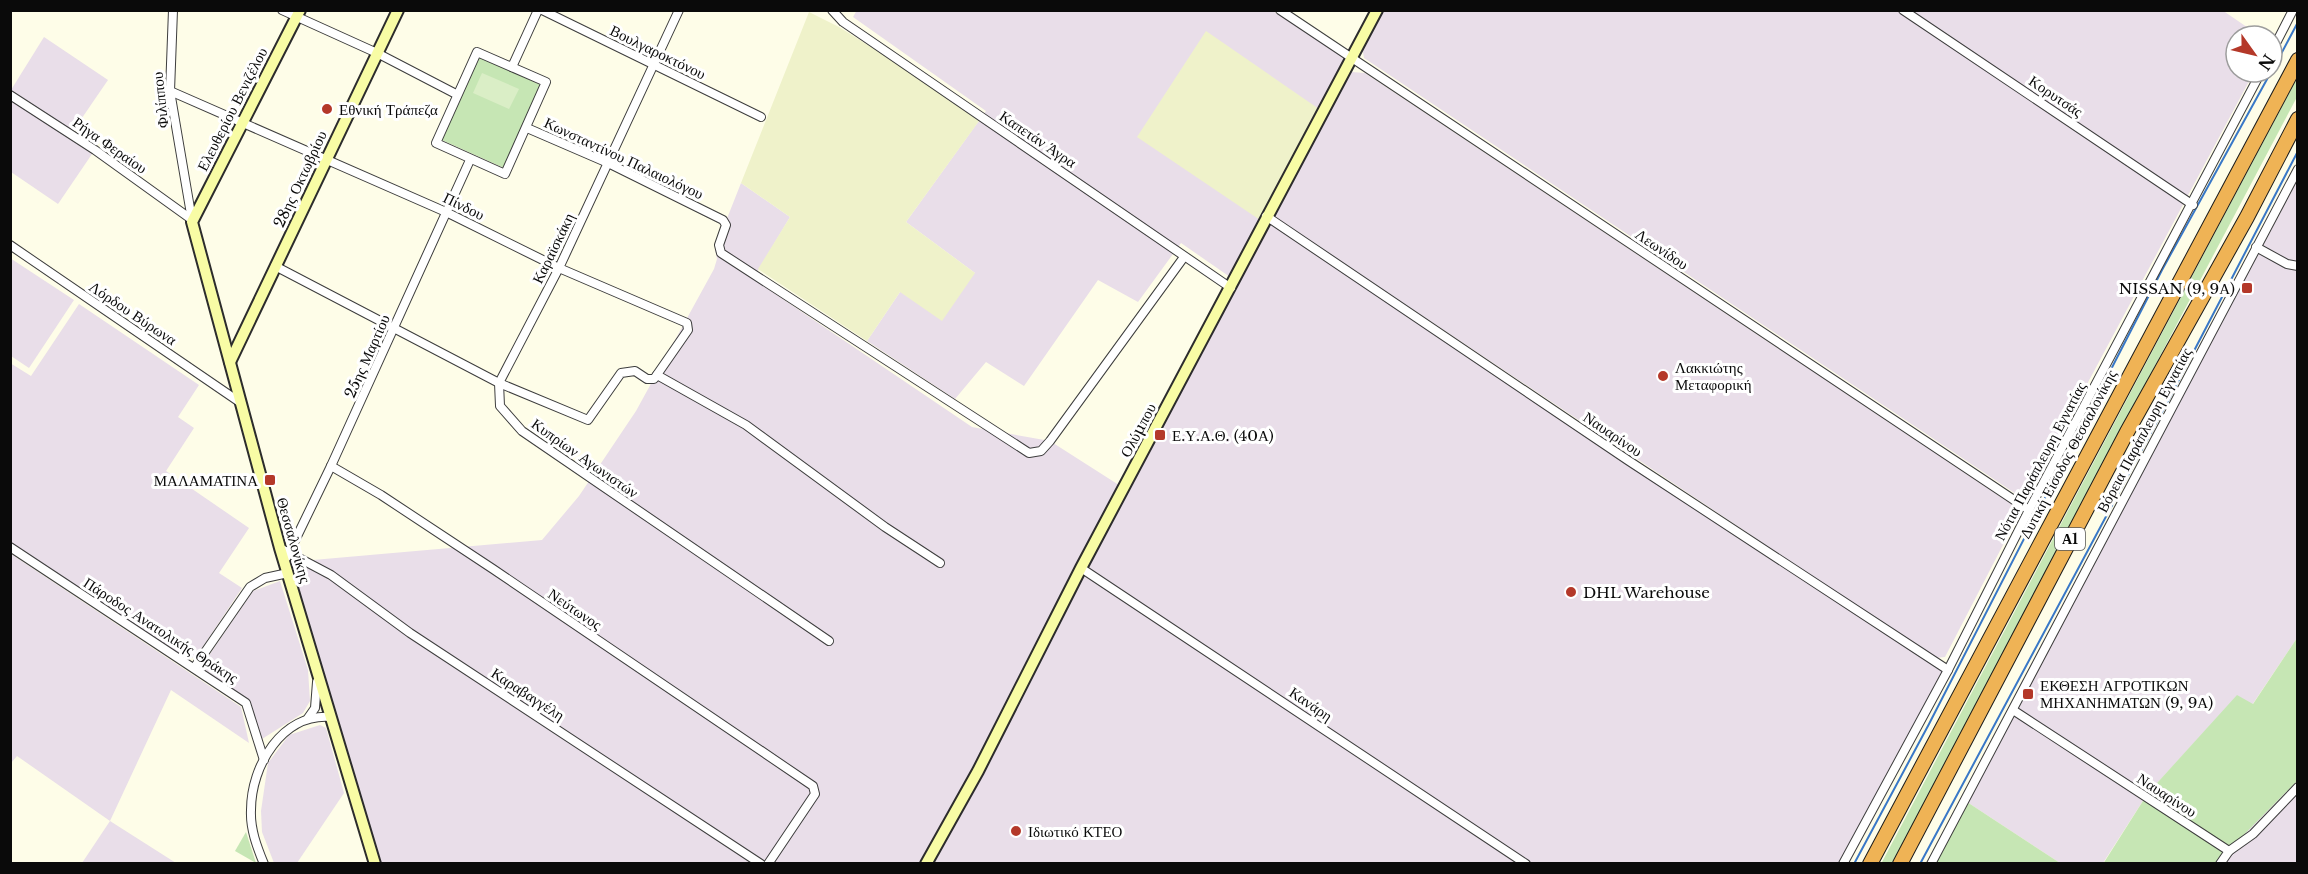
<svg xmlns="http://www.w3.org/2000/svg" width="2308" height="874" font-family="'Libre Baskerville',serif">
  <style>
    .industrial { fill: #e9dee9 }
    .farmland { fill: #eff2ca }
    .green { fill: #c6e6b4 }
    .pitch { fill: #daeec6 }
    .lines { fill: none; stroke-linecap: round; stroke-linejoin: round }
    .stream { stroke: #3978c7; stroke-width: 2 }
    .street-casing { stroke: #3d3d3d; stroke-width: 10 }
    .secondary-casing { stroke: #2c2c2c; stroke-width: 14 }
    .highway-casing { stroke: #1b1b1b; stroke-width: 16 }
    .street { stroke: #fff; stroke-width: 8 }
    .secondary { stroke: #f8fca5; stroke-width: 10 }
    .highway { stroke: #efb355; stroke-width: 14 }
    .poi-dot { fill: #b43829; stroke: #fff; stroke-width: 2 }
    .labels { text-anchor: middle; dominant-baseline: central; stroke-width: 6; stroke-linejoin: round; paint-order: stroke }
    .shield { fill: #fff; stroke: #545454; stroke-width: 1.5 }
    .shield-label { font-size: 14px; font-weight: bold; fill: #0a0a0a }
    .street-label { font-size: 15px; fill: #0a0a0a; stroke: #fff }
    .poi-label { font-size: 15px; fill: #0a0a0a; stroke: #fff; text-anchor: start }
  </style>
  <rect width="100%" height="100%" fill="#fefde8"/>
  <g class="industrial">
    <polygon points="857,10 1273,11 1346,58 1230,277 1181,243 1138,302 1098,280 1024,386 986,362 955,399 867,341 900,292 975,273 906,222 986,111 853,17"/>
    <polygon points="1381,10 2222,10 2260,36 2236,36 2236,72 2254,72 2025,500 1364,58 1362,46"/>
    <polygon points="44,37 108,80 73,131 11,90"/>
    <polygon points="1352,72 1365,73 2019,509 2020,512 1945,657 1935,658 1273,216 1345,77"/>
    <polygon points="10,99 92,154 58,204 11,172"/>
    <polygon points="2297,181 2297,638 2252,705 2237,696 2148,793 2103,863 2060,863 1967,802"/>
    <polygon points="741,183 790,217 753,279 972,427 1050,441 1122,487 923,863 381,863 290,562 542,540 579,496 636,411 714,269 717,259 715,249"/>
    <polygon points="1266,216 1948,670 1843,863 926,864"/>
    <polygon points="10,258 74,300 29,368 11,356"/>
    <polygon points="79,304 199,385 178,417 194,428 166,471 249,528 219,573 242,588 196,657 183,659 11,542 10,363 31,376"/>
    <polygon points="11,554 241,707 249,743 171,690 110,821 176,863 82,863 110,821 17,756 11,763"/>
    <polygon points="280,581 308,670 310,701 303,713 262,739 249,700 201,667 253,591"/>
    <polygon points="320,725 326,728 344,793 297,863 274,863 262,832 261,811 268,763 289,735"/>
    <polygon points="2297,781 2297,863 2216,864 2240,837"/>
  </g>
  <g class="farmland">
    <polygon points="809,12 839,27 898,64 979,121 906,222 975,273 942,321 900,292 867,341 758,269 790,217 741,183"/>
    <polygon points="1206,31 1319,109 1260,220 1137,137"/>
  </g>
  <g class="green">
    <polygon points="479,57 541,85 504,168 442,140"/>
    <polygon points="2297,78 2297,97 1892,863 1881,864"/>
    <polygon points="2297,638 2297,781 2216,863 2103,864 2148,793 2237,695 2253,704"/>
    <polygon points="1967,802 2060,863 1934,864"/>
    <polygon points="246,832 256,863 235,851"/>
  </g>
  <polygon class="pitch" points="482,73 519,89 509,109 473,93"/>
  <g class="lines">
    <g class="stream">
      <polyline points="2272,71 2298,22"/>
      <polyline points="1854,864 1929,724 2162,270 2271,72"/>
      <polyline points="1920,864 2170,397 2298,151"/>
    </g>
    <g class="street-casing">
      <g id="street">
        <polyline points="173,10 170,91 192,220"/>
        <polyline points="282,10 377,53 456,94"/>
        <polyline points="542,10 761,117"/>
        <polyline points="832,10 843,22 1231,288"/>
        <polyline points="1280,10 2029,510"/>
        <polyline points="1903,10 2193,205"/>
        <polyline points="2272,51 2293,10"/>
        <polygon points="477,52 546,82 505,174 436,143"/>
        <polyline points="512,67 538,10"/>
        <polyline points="170,91 446,212 559,268 687,323 688,330 654,379 647,379 635,371 621,373 588,420 499,383 559,268 679,10"/>
        <polyline points="10,95 95,150 191,219"/>
        <polyline points="527,128 608,163 723,220 726,225 719,245 721,253 1029,453 1041,451 1050,441 1184,257"/>
        <polyline points="1266,216 1629,461 1948,670"/>
        <polyline points="10,245 241,403"/>
        <polyline points="2256,247 2287,264 2298,266"/>
        <polyline points="275,266 499,383 500,406 522,431 829,641"/>
        <polyline points="657,375 746,425 885,527 940,563"/>
        <polyline points="331,466 381,495 493,569 813,786 815,794 768,864"/>
        <polyline points="10,547 246,703 264,760"/>
        <polyline points="280,548 331,575 410,633 761,864"/>
        <polyline points="287,557 331,466 470,160"/>
        <polyline points="1081,568 1526,864"/>
        <polyline points="194,668 250,587 265,578 288,573"/>
        <polyline points="2013,710 2229,851"/>
        <polyline points="308,718 315,708 317,682"/>
        <path d="M 264,864 C 257,847 250,829 251,810 C 251,766 282,713 331,717"/>
        <polyline points="1843,864 1948,670 2029,510 2261,72"/>
        <polyline points="1931,864 2298,169"/>
        <polyline points="2220,864 2229,851 2253,834 2298,787"/>
      </g>
    </g>
    <g class="secondary-casing">
      <g id="secondary">
        <polyline points="300,10 192,222 280,548 375,864"/>
        <polyline points="230,362 398,10"/>
        <polyline points="926,864 978,771 1081,568 1377,10"/>
      </g>
    </g>
    <g class="highway-casing">
      <g id="highway">
        <polyline points="1870,864 2298,60"/>
        <polyline points="1900,864 2127,432 2247,217 2298,119"/>
      </g>
    </g>
    <use href="#street" class="street"/>
    <use href="#secondary" class="secondary"/>
    <use href="#highway" class="highway"/>
  </g>
  <g class="poi-dot">
    <circle cx="327" cy="109" r="6"/>
    <rect x="2241" y="282" width="12" height="12" rx="3"/>
    <circle cx="1663" cy="376" r="6"/>
    <rect x="1154" y="429" width="12" height="12" rx="3"/>
    <rect x="264" y="474" width="12" height="12" rx="3"/>
    <circle cx="1571" cy="592" r="6"/>
    <rect x="2022" y="688" width="12" height="12" rx="3"/>
    <circle cx="1016" cy="831" r="6"/>
  </g>
  <g class="labels">
    <rect class="shield" x="2055" y="528" width="30" height="22" rx="4.5"/>
    <g class="shield-label">
      <text x="2070" y="539">Α1</text>
    </g>
    <g class="street-label">
      <text transform="translate(658 52) rotate(26)">Βουλγαροκτόνου</text>
      <text transform="translate(2056 96) rotate(34)">Κορυτσάς</text>
      <text transform="translate(160 100) rotate(-96)">Φιλίππου</text>
      <text transform="translate(232 109) rotate(-63)">Ελευθερίου Βενιζέλου</text>
      <text transform="translate(1038 139) rotate(34)">Καπετάν Άγρα</text>
      <text transform="translate(110 145) rotate(35)">Ρήγα Φεραίου</text>
      <text transform="translate(624 158) rotate(25)">Κωνσταντίνου Παλαιολόγου</text>
      <text transform="translate(300 179) rotate(-65)">28ης Οκτωβρίου</text>
      <text transform="translate(464 206) rotate(26)">Πίνδου</text>
      <text transform="translate(553 248) rotate(-64)">Καραϊσκάκη</text>
      <text transform="translate(1662 249) rotate(34)">Λεωνίδου</text>
      <text transform="translate(133 313) rotate(34)">Λόρδου Βύρωνα</text>
      <text transform="translate(367 356) rotate(-66)">25ης Μαρτίου</text>
      <text transform="translate(1138 430) rotate(-62)">Ολύμπου</text>
      <text transform="translate(2144 430) rotate(-62)">Βόρεια Παράπλευρη Εγνατίας</text>
      <text transform="translate(1613 434) rotate(34)">Ναυαρίνου</text>
      <text transform="translate(2068 454) rotate(-62)">Δυτική Είσοδος Θεσσαλονίκης</text>
      <text transform="translate(585 458) rotate(35)">Κυπρίων Αγωνιστών</text>
      <text transform="translate(2040 461) rotate(-62)">Νότια Παράπλευρη Εγνατίας</text>
      <text transform="translate(294 540) rotate(74)">Θεσσαλονίκης</text>
      <text transform="translate(575 609) rotate(34)">Νεύτωνος</text>
      <text transform="translate(161 630) rotate(33)">Πάροδος Ανατολικής Θράκης</text>
      <text transform="translate(528 694) rotate(33)">Καραβαγγέλη</text>
      <text transform="translate(1311 704) rotate(34)">Κανάρη</text>
      <text transform="translate(2167 795) rotate(33)">Ναυαρίνου</text>
    </g>
    <g class="poi-label">
      <text x="339" y="109">Εθνική Τράπεζα</text>
      <text x="2235" y="288" text-anchor="end">NISSAN (9, 9Α)</text>
      <text x="1675" y="367">Λακκιώτης<tspan x="1675" dy="17">Μεταφορική</tspan></text>
      <text x="1172" y="435">Ε.Υ.Α.Θ. (40Α)</text>
      <text x="258" y="480" text-anchor="end">ΜΑΛΑΜΑΤΙΝΑ</text>
      <text x="1583" y="592">DHL Warehouse</text>
      <text x="2040" y="685">ΕΚΘΕΣΗ ΑΓΡΟΤΙΚΩΝ<tspan x="2040" dy="17">ΜΗΧΑΝΗΜΑΤΩΝ (9, 9Α)</tspan></text>
      <text x="1028" y="831">Ιδιωτικό ΚΤΕΟ</text>
    </g>
  </g>
  <rect width="2308" height="874" fill="none" stroke="#0a0a0a" stroke-width="24"/>
  <g transform="translate(2254 54) rotate(124)"><circle r="28" fill="#ffffff" stroke="#9d9d9d" stroke-width="1.5"/>
  <path d="M0-4.5L10 22L0 15L-10 22Z" fill="#b43829"/>
  <text y="-9" font-size="16" font-weight="bold" text-anchor="middle" fill="#0a0a0a">N</text>
  </g>
</svg>
